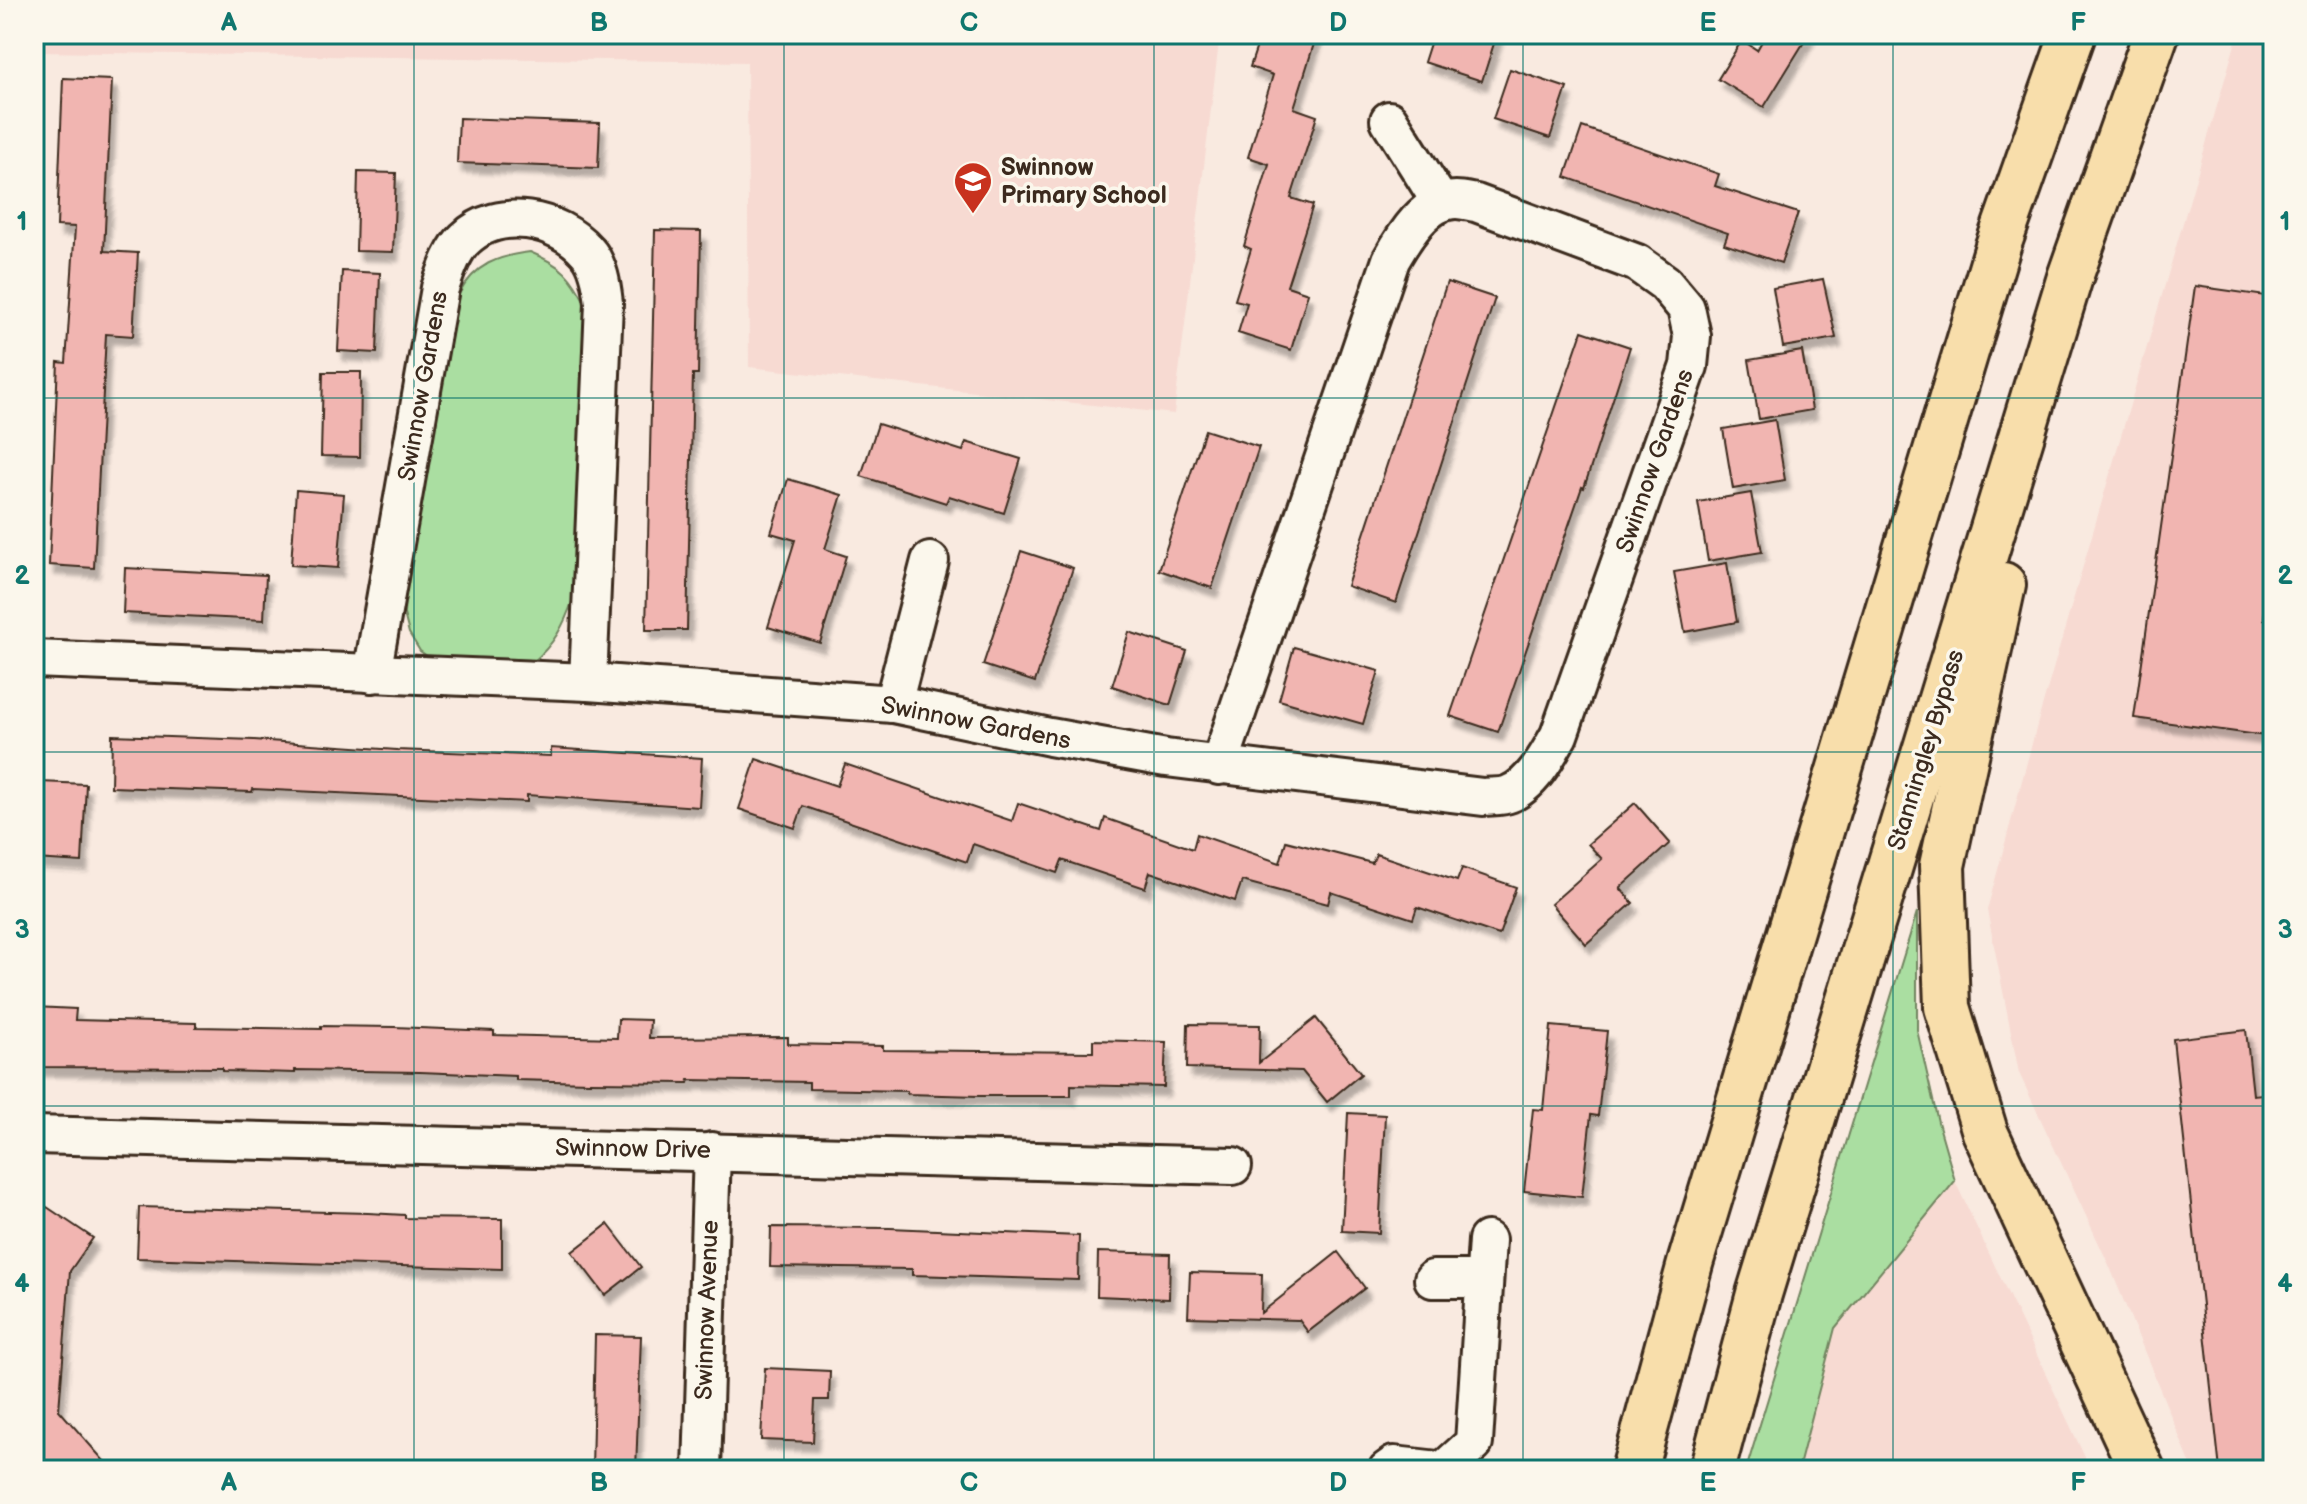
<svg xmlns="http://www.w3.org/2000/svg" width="2307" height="1504" font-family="'Balsamiq Sans',sans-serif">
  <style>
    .built { fill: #f7dad2 }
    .green { fill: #aadea1; stroke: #728460; stroke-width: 2 }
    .building { fill: #f1b5b1; stroke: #3b2a1e; stroke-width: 2; filter: url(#shadow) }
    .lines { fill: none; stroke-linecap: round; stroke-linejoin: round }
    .minor-casing { stroke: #3b2a1e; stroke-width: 42 }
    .trunk-casing { stroke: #3b2a1e; stroke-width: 50 }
    .minor { stroke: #fbf7ec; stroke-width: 36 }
    .trunk { stroke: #f8deab; stroke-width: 44 }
    .grid { fill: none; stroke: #0f766e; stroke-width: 2; stroke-opacity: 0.55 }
    .labels { text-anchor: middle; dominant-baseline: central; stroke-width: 7; stroke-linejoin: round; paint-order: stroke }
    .poi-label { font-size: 24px; font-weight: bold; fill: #3b2a1e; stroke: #fbf7ec; text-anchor: start }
    .street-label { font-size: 24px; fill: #3b2a1e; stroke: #fbf7ec }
    .neatline { fill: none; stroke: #0f766e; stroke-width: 3 }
    .grid-label { font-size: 26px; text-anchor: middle; font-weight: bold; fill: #0f766e }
  </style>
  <defs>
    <filter id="shadow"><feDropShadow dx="5" dy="9" stdDeviation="2" flood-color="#0004"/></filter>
  </defs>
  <rect width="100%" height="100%" fill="#f9eae0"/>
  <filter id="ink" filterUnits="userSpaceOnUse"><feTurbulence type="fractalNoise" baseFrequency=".0125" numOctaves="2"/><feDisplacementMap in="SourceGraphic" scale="16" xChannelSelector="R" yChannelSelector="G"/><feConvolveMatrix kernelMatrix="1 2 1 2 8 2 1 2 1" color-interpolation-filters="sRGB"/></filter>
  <g filter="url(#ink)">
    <g class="built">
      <polygon points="34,34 1220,34 1174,414 749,367 747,62 34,52"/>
      <polygon points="2238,34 2273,34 2273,1470 2193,1470 2109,1265 2019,1073 1987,910 2040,714"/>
      <polygon points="1955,1181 2091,1470 1798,1470 1835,1328"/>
    </g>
    <g class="green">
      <path d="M 530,252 C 563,266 571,275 587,306 L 573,599 C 564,626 554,644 532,663 L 437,663 L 420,651 L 409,633 L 404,614 L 405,590 L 459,294 C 475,264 498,256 530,252 Z"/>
      <polygon points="1917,912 1917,1030 1938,1122 1955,1181 1835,1328 1798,1470 1746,1470"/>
    </g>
    <g class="building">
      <polygon points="1261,34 1317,34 1294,108 1317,116 1291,198 1313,205 1287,286 1308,293 1291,350 1238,333 1247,303 1235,300 1251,249 1244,246 1269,164 1248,157 1273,75 1250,67"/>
      <polygon points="1433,34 1497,34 1482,81 1424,62"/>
      <polygon points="1766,34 1809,34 1764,107 1718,79 1742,40 1757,50"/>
      <polygon points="1510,69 1567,88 1550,138 1493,119"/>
      <polygon points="63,78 112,80 104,251 138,253 133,336 106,334 94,568 49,565 58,362 66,363 75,227 57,226"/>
      <polygon points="459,118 600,123 598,168 457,163"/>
      <polygon points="1582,127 1719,174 1715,186 1798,213 1781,263 1724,244 1728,233 1565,177"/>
      <polygon points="358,172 396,173 393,252 356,251"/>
      <polygon points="655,230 701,231 698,374 693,374 687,630 646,630"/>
      <polygon points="342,271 380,273 377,353 338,351"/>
      <polygon points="1823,279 1836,338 1783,347 1773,288"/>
      <polygon points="1447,282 1495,298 1396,603 1347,586"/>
      <polygon points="2195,286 2273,297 2273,553 2264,619 2273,620 2273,737 2134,718"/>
      <polygon points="1582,331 1630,347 1584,488 1582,487 1498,732 1450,716"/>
      <polygon points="1802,351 1812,410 1759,419 1749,360"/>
      <polygon points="323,372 361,372 360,457 321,456"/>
      <polygon points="1775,420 1785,480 1733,489 1723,429"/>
      <polygon points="878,424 963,451 966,442 1021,459 1004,513 949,496 946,503 861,476"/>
      <polygon points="1205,430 1259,447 1212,588 1159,570"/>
      <polygon points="788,479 842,495 825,549 846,556 820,643 768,627 795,540 771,533"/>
      <polygon points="296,490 344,494 338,568 291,565"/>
      <polygon points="1751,493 1762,552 1708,561 1698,502"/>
      <polygon points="1021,551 1073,568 1035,682 983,665"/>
      <polygon points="1727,563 1737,622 1685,632 1674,572"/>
      <polygon points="125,568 266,575 264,620 123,613"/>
      <polygon points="1129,632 1187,651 1170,705 1112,686"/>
      <polygon points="1294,647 1379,671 1363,724 1279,700"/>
      <polygon points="112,735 254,740 397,750 551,756 551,748 702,758 699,807 527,795 527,802 253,789 252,792 111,787"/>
      <polygon points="756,759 837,786 845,764 1012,821 1018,803 1101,831 1105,818 1193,849 1197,834 1280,863 1286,841 1372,863 1376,854 1457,881 1462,868 1516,887 1499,935 1417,907 1413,919 1331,892 1328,904 1242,881 1235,901 1150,872 1145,888 1062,860 1057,873 973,844 967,862 803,806 795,828 739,809"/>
      <polygon points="40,782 86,784 82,862 35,859"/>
      <polygon points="1635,803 1670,843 1620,888 1633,903 1586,944 1551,904 1602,859 1588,844"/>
      <polygon points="34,1007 76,1009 75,1020 196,1023 196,1027 321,1029 321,1026 394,1027 494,1031 494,1035 617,1038 618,1019 650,1020 649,1038 788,1037 788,1044 883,1046 883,1050 1093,1052 1093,1040 1166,1042 1164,1087 1071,1085 1071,1096 979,1096 907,1094 907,1091 809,1089 809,1082 689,1080 688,1083 589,1082 516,1080 516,1076 420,1072 295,1070 295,1073 222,1071 222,1068 34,1067"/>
      <polygon points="1316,1018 1361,1074 1327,1102 1302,1071 1187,1068 1188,1024 1260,1025 1259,1063"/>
      <polygon points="1551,1026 1607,1031 1598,1116 1591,1115 1582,1197 1524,1191 1533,1109 1543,1110"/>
      <polygon points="2246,1030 2253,1095 2273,1093 2273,1470 2220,1470 2173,1039"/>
      <polygon points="1348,1113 1385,1115 1379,1233 1342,1231"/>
      <polygon points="47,1207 93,1238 70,1271 59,1410 112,1470 34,1470 34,1226"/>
      <polygon points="139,1207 368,1213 405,1215 405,1218 502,1219 502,1269 137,1258"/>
      <polygon points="608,1224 641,1267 605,1295 572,1252"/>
      <polygon points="771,1227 890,1228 1079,1236 1078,1280 912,1275 912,1269 770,1267"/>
      <polygon points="1098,1252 1170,1254 1169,1299 1097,1296"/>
      <polygon points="1338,1252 1365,1288 1308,1332 1299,1320 1188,1317 1190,1272 1262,1274 1261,1313"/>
      <polygon points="595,1335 641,1336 636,1470 592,1470"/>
      <polygon points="765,1368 830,1371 829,1400 815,1400 813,1442 761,1440"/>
    </g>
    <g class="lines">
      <g class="minor-casing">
        <g id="minor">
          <polyline points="1389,120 1441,203"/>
          <path d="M 34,659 L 588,682 L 893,704 L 1050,737 L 1166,758 L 1483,797 C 1491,796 1502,797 1509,794 C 1532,785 1548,755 1559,735 L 1689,366 L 1692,336 L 1686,308 L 1665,283 L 1637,263 L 1476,203 C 1470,202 1462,200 1456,200 C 1426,200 1404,237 1391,260 L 1219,766"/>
          <path d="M 372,674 L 440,288 C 446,272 452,251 465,239 C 499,206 558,218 587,251 C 599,264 602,286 604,303 L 588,682"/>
          <polyline points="893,704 930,561"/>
          <polyline points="34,1135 1233,1166"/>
          <polyline points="1433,1279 1484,1279"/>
          <polyline points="702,1470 712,1151"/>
          <polyline points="1387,1470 1394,1465 1438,1470"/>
          <polyline points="1444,1470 1474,1443 1487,1240"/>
        </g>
      </g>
      <g class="trunk-casing">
        <g id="trunk">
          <polyline points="2003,585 1942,866 1947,1007 1985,1132 2142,1470"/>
          <polyline points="1634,1470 1691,1260 1998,246 2073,34"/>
          <polyline points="1712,1470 1759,1294 2070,277 2156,34"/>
        </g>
      </g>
      <use href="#minor" class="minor"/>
      <use href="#trunk" class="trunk"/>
    </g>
  </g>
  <path class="grid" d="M 414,34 L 414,1470M 784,34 L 784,1470M 1154,34 L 1154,1470M 1523,34 L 1523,1470M 1893,34 L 1893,1470M 34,398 L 2273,398M 34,752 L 2273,752M 34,1106 L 2273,1106"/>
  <defs>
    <g id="school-pin" transform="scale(2)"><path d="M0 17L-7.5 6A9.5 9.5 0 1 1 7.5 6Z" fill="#c8321e" stroke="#fbf7ec"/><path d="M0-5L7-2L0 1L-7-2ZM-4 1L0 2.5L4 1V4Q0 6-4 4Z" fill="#fff"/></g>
  </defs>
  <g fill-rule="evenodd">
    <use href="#school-pin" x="973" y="181"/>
  </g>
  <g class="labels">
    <g class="poi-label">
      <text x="1001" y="167">Swinnow<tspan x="1001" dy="28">Primary School</tspan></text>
    </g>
    <g class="street-label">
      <text transform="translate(423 386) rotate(-80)">Swinnow Gardens</text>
      <text transform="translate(1655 461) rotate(-71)">Swinnow Gardens</text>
      <text transform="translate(976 723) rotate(11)">Swinnow Gardens</text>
      <text transform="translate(1926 750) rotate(-73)">Stanningley Bypass</text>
      <text transform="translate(633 1149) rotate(1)">Swinnow Drive</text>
      <text transform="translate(707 1310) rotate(-88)">Swinnow Avenue</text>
    </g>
  </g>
  <rect width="2307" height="1504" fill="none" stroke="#fbf7ec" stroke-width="88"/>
  <rect x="44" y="44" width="2219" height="1416" class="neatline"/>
  <g class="grid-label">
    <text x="229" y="31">A</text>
    <text x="599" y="31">B</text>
    <text x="969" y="31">C</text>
    <text x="1338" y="31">D</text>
    <text x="1708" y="31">E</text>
    <text x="2078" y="31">F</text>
    <text x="22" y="230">1</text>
    <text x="2285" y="230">1</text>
    <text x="22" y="584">2</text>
    <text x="2285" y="584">2</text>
    <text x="22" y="938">3</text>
    <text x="2285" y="938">3</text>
    <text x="22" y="1292">4</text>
    <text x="2285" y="1292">4</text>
    <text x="229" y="1491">A</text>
    <text x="599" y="1491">B</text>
    <text x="969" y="1491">C</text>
    <text x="1338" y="1491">D</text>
    <text x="1708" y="1491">E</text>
    <text x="2078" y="1491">F</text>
  </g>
</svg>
